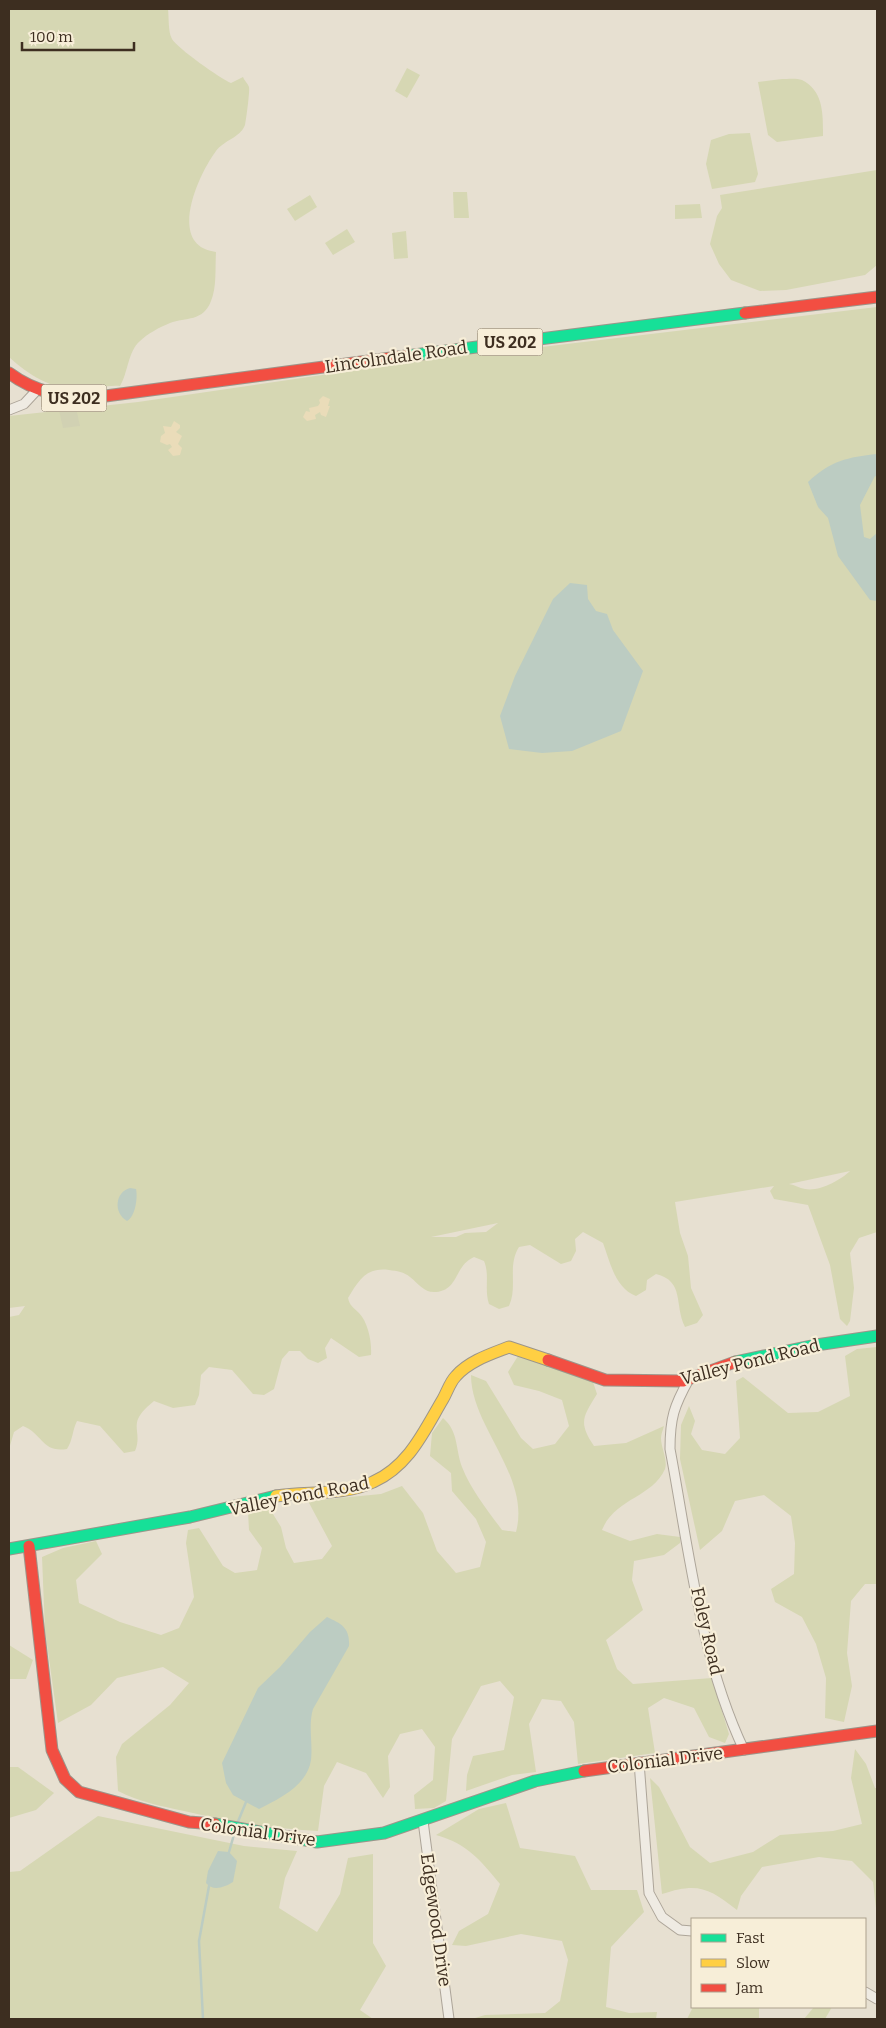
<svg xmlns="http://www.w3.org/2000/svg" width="886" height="2028" font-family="Bitter,serif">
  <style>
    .green { fill: #d6d7b3; fill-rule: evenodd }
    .sand { fill: #eadcb9 }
    .cemetery { fill: #d1d1b3 }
    .water { fill: #bcccc2 }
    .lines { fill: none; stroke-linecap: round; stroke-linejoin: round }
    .stream { stroke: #bcccc2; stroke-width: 2.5 }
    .street-casing { stroke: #ada599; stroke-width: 11 }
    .fast-casing { stroke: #9c958a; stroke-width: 13 }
    .slow-casing { stroke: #9c958a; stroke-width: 13 }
    .jam-casing { stroke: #9c958a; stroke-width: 13 }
    .street { stroke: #efebe3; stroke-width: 9 }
    .fast { stroke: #16e098; stroke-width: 11 }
    .slow { stroke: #ffcf43; stroke-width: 11 }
    .jam { stroke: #f24e42; stroke-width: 11 }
    .labels { text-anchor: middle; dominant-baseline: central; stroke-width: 4.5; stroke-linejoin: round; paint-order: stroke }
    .shield { fill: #f7eed8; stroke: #756857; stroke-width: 1 }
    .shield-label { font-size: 16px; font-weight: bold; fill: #3d2e20 }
    .street-label { font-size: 18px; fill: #3d2e20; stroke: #f7eed8 }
  </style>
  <rect width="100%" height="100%" fill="#e7e0d1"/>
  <g class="green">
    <path d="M 9,9 L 168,9 C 169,18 168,32 172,39 C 177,48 221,79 231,83 L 243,77 C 244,80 248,84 249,87 C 250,91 246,120 245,125 C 240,138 224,140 216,151 C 198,175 166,246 216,252 C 215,267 217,287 211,301 C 203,322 186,317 170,323 C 160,327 147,334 140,341 C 128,351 128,373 120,386 C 108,385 98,388 86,389 C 55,392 30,376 9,357 Z"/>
    <polygon points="407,68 420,75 407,98 395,91"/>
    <path d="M 782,79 C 788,79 797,78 802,80 C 824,91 823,115 823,136 L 777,142 L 768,135 L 758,82 Z"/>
    <polygon points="750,133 758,174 755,182 712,189 706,164 711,140 729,134"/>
    <polygon points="877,170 877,265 865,275 786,290 760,291 731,280 719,264 710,244 717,216 722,208 720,195"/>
    <polygon points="453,192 467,192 469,218 454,218"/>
    <polygon points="310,195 317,207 295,221 287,209"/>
    <polygon points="700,204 702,218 675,219 675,205"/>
    <polygon points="347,229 355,242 333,255 325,243"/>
    <polygon points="406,231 408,258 394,259 392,233"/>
    <path d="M 877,307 L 877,1232 L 859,1238 L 850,1253 L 854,1288 L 850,1321 L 847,1326 L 840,1319 L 830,1265 L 808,1205 L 774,1199 L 770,1191 L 774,1186 L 675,1202 L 680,1233 L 688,1256 L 691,1288 L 703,1315 L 697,1323 L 685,1327 C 674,1305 685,1281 656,1274 L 647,1280 L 646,1290 L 636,1296 C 615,1288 610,1262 603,1243 L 583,1232 L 575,1239 L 576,1251 L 571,1261 L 561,1264 L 530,1245 L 519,1247 C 507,1266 518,1286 509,1306 L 499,1309 L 489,1304 C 484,1289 490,1275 484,1261 L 474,1257 C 454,1266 459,1290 436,1292 C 424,1293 419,1284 410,1277 C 404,1272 397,1271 389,1270 C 366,1267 359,1280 348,1298 C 350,1306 353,1307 359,1313 C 368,1322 372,1342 371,1355 L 359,1357 L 331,1338 L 325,1348 L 327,1358 L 318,1363 L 308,1359 L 300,1351 L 289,1351 L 282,1359 L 274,1389 L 264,1395 L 253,1394 L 232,1370 L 209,1367 L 201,1375 L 199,1395 L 195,1405 L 173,1408 L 154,1401 C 148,1406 141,1412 138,1419 C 134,1429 141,1437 135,1451 L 124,1453 L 100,1426 L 77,1421 C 72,1431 73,1440 67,1449 C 42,1453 43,1434 23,1426 L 14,1432 L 9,1449 L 9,1317 L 19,1315 L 25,1306 L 9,1308 L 9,416 L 138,402 L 499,349 L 525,349 ZM 850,1171 C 841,1180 819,1192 805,1189 C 799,1188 795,1185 789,1184 ZM 498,1223 L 486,1232 L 465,1233 L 456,1237 L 431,1237 Z"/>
    <polygon points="877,1347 877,1584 865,1584 851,1601 847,1653 852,1686 844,1722 825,1718 826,1678 816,1644 802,1617 775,1602 771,1589 794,1574 795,1543 791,1516 764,1495 735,1501 722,1531 700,1550 680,1459 681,1425 689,1406 695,1421 691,1434 702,1450 725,1454 740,1438 736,1381 743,1377 788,1413 818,1412 850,1396 845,1356 857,1349"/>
    <path d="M 518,1356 L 593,1382 L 597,1394 C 583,1417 578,1422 594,1446 L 626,1443 L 664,1426 C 663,1430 661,1434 661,1438 C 661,1448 668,1460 665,1469 C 652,1498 615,1498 602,1530 L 630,1541 L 657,1534 L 680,1537 L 680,1543 L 664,1555 L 634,1561 L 632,1580 L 643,1610 L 606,1640 L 617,1669 L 633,1684 L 712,1678 L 729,1734 L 725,1743 L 709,1737 L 694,1708 L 664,1698 L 648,1708 L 655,1753 L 578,1764 L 574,1722 L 561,1701 L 542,1699 L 529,1724 L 536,1772 L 512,1775 L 466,1791 L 467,1775 L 473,1756 L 504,1750 L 514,1697 L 500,1681 L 481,1686 L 452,1739 L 446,1801 L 434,1808 L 415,1809 L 414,1795 L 433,1780 L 435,1747 L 422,1729 L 400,1734 L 388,1756 L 390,1787 L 383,1798 L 366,1773 L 337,1762 L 324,1786 L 318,1831 C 273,1829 228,1821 184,1811 C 161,1806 139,1802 118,1791 L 116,1757 L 122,1744 L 170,1705 L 189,1683 L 163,1667 L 117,1678 L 91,1705 L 58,1723 L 45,1630 L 42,1557 L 63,1548 L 96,1541 L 102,1554 L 76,1580 L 79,1603 L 120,1622 L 161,1635 L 179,1628 L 194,1597 L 186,1543 L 188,1530 L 199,1528 L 223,1566 L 235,1573 L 257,1570 L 262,1548 L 249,1530 L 248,1512 L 268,1506 L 281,1527 L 286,1548 L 294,1563 L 322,1559 L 332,1546 L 308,1501 L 381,1494 L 402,1486 L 423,1513 L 437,1551 L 456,1573 L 480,1567 L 486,1542 L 476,1519 L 452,1491 L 451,1473 L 430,1456 L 432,1433 L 443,1418 C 459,1432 455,1448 462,1467 C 471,1490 488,1511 502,1530 L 516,1532 C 531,1476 471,1427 471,1375 L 486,1381 L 521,1438 L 533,1449 L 555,1444 L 569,1426 L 562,1400 L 539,1391 L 514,1385 L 508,1372 Z"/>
    <polygon points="9,1645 33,1660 26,1679 9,1679"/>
    <path d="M 855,1749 L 866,1764 L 875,1788 L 877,1788 L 877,1917 L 873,1882 L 852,1861 L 819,1857 L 762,1867 L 741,1896 L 737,1910 C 709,1888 698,1882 662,1894 L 650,1778 L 659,1787 L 690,1847 L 710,1863 L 753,1852 L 780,1835 L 833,1831 L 862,1824 L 851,1778 Z"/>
    <polygon points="9,1767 18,1767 54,1793 36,1810 9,1818"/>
    <path d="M 506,1803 L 520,1848 L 575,1856 L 591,1890 L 637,1890 L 644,1912 L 611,1947 L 606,2007 L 629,2013 L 657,2012 L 656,2019 L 472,2019 L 485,2015 L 545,2013 L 560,2001 L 568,1960 L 562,1941 L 521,1934 L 466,1946 L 452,1945 L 459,1931 L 488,1914 L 500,1884 C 480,1860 468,1844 436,1835 L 479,1809 Z"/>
    <polygon points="98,1816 244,1846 297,1851 285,1878 279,1908 317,1932 340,1894 348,1858 373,1854 373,1943 386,1966 360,2010 373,2019 9,2019 9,1872 20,1871"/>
    <polygon points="693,2007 759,2007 759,2019 687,2019"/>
    <polygon points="814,2007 832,2007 825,2019 804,2019"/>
  </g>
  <g class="sand">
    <polygon points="323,396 330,399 328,406 330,406 326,417 321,415 320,412 315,415 316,419 307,421 303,417 306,411 310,412 309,408 318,406 320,403 319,400"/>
    <polygon points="174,421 180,425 180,428 176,432 182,436 178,444 182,448 180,455 173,456 168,450 172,447 170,444 167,445 160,442 161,436 165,433 163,426 171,427"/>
  </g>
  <polygon class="cemetery" points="76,408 80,426 63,428 59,410"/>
  <g class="water">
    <path d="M 877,454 L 877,477 L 875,476 L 860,505 L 864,537 L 870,539 L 877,533 L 877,601 L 870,600 L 838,556 L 828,518 L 818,507 L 808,482 C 830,461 848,457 877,454 Z"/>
    <polygon points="570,583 587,585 588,599 596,611 607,614 613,630 643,671 621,731 572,751 542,753 509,749 500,716 515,676 553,599"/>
    <path d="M 130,1188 L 136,1189 C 138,1198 135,1217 127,1221 C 113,1213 115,1192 130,1188 Z"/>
    <path d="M 327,1617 C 342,1624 350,1628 349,1646 L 313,1709 C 308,1726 313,1743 311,1760 C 307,1786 280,1798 259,1809 L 233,1795 L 226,1783 L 222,1763 L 258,1688 L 280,1667 L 310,1632 Z"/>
    <path d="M 218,1851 L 229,1852 L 237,1861 L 233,1882 C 225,1887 213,1892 206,1883 L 208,1871 Z"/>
  </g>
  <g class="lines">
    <g class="stream">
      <polyline points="237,1824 246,1802"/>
      <polyline points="229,1852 235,1831"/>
      <polyline points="203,2019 199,1941 209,1886"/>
    </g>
    <g class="street-casing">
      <g id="street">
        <polyline points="9,410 24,404 37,390"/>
        <path d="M 689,1379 C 674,1406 670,1418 670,1449 C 689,1550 700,1657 744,1750"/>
        <polyline points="639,1762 649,1893 662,1917 680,1930 692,1931"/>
        <polyline points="423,1821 449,2019"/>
        <polyline points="865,1992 877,1999"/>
      </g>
    </g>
    <g class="fast-casing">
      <g id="fast">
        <polyline points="406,356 745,313"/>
        <polyline points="735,1362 816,1345 877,1336"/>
        <polyline points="9,1549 190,1517 276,1496"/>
        <polyline points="215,1824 317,1842 384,1833 535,1781 584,1771"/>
      </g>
    </g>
    <g class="slow-casing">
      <path id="slow" d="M 276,1496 C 307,1491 344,1496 373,1482 C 409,1466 424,1431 443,1399 C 447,1392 450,1382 456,1376 C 469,1361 491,1354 509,1347 L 548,1360"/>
    </g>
    <g class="jam-casing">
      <g id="jam">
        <polyline points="745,313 877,297"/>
        <path d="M 9,373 C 36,393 65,398 98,397 L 406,356"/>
        <polyline points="548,1360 605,1380 683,1381 735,1362"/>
        <polyline points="29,1546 52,1750 65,1779 79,1792 189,1822 215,1824"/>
        <polyline points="584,1771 877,1731"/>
      </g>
    </g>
    <use href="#street" class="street"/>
    <use href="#fast" class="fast"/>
    <use href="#slow" class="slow"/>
    <use href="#jam" class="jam"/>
  </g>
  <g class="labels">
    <g class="shield">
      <rect x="477.5" y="328.5" width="65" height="27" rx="4"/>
      <rect x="41.5" y="384.5" width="65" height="27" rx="4"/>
    </g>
    <g class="shield-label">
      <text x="510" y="342">US 202</text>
      <text x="74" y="398">US 202</text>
    </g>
    <g class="street-label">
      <text transform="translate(396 357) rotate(-8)">Lincolndale Road</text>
      <text transform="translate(750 1362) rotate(-14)">Valley Pond Road</text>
      <text transform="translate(299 1496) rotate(-11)">Valley Pond Road</text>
      <text transform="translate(707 1631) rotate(77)">Foley Road</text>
      <text transform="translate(665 1760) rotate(-7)">Colonial Drive</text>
      <text transform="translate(258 1832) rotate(8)">Colonial Drive</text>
      <text transform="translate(436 1920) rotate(82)">Edgewood Drive</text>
    </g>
  </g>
  <rect width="886" height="2028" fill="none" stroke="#3d2e20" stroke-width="20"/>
  <rect x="691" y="1918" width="175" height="90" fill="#f7eed8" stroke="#ada18e"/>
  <rect x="701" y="1934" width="25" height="8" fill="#16e098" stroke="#ada18e"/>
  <text x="736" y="1943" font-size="15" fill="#3d2e20">Fast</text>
  <rect x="701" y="1959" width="25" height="8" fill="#ffcf43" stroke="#ada18e"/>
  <text x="736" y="1968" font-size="15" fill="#3d2e20">Slow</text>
  <rect x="701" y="1984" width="25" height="8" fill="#f24e42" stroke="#ada18e"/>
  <text x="736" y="1993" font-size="15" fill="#3d2e20">Jam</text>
  <path d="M22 42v8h112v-8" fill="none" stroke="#3d2e20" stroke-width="2.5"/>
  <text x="30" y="42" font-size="15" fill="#3d2e20" stroke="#f7eed8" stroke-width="4" paint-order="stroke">100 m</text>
</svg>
